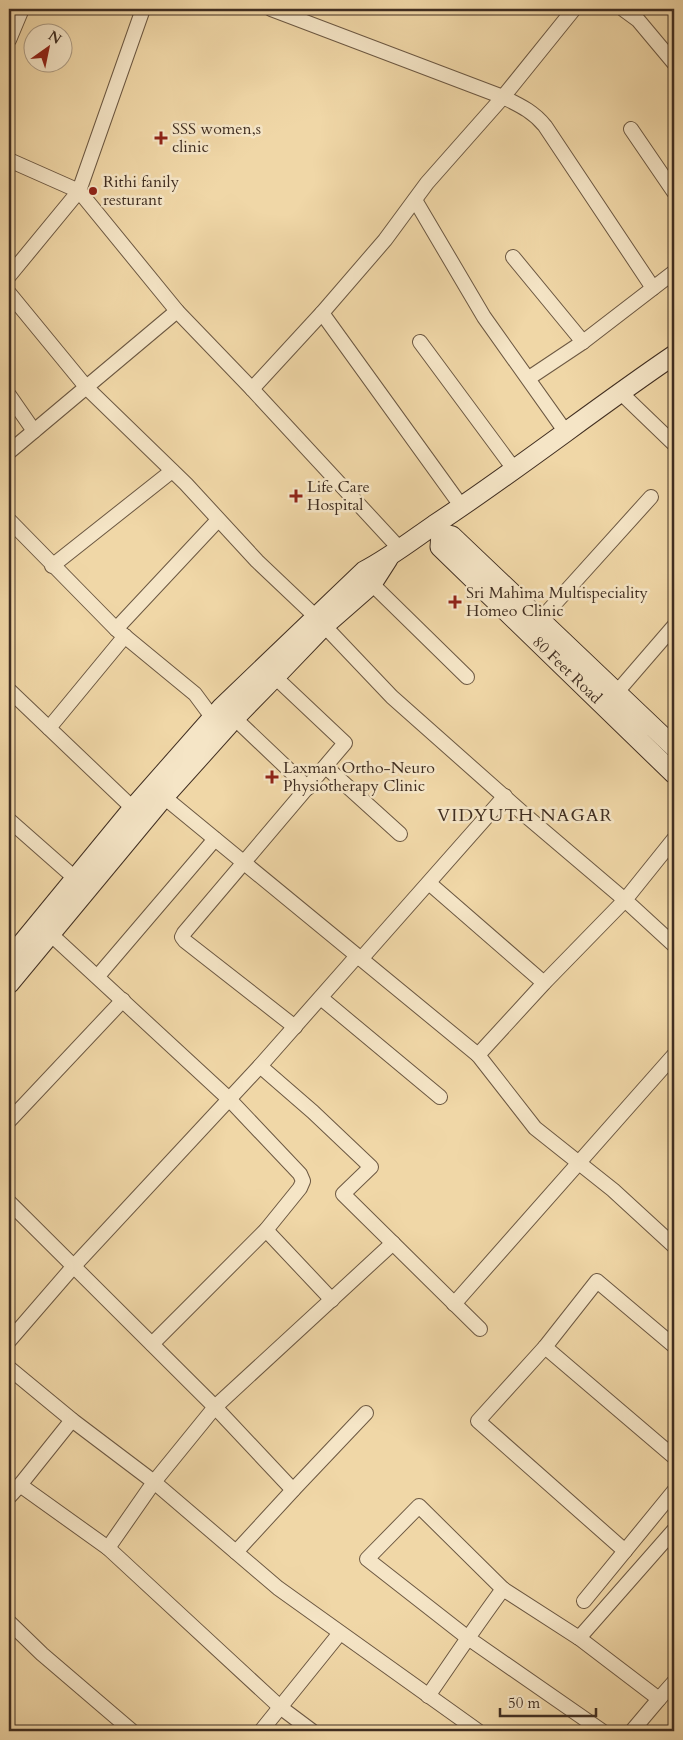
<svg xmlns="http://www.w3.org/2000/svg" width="683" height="1740" font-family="Cardo,serif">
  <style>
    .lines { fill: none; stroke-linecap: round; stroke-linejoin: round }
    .street-casing { stroke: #6c5842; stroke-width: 16 }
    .secondary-casing { stroke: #402e21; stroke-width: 21 }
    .street { stroke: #f5e5c6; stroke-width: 14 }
    .secondary { stroke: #f5e5c6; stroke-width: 19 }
    .poi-dot { fill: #8f2418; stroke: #f5e5c6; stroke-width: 2 }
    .labels { text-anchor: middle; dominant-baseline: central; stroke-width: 5; stroke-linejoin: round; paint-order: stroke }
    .poi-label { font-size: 16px; fill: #402e21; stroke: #f5e5c6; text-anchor: start }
    .street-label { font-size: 16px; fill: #402e21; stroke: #f5e5c6 }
    .neighbourhood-label { font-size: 18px; letter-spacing: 1px; fill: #402e21; stroke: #f5e5c6 }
  </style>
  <rect width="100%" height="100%" fill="#f0d7a7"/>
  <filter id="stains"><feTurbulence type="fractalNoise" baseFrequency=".004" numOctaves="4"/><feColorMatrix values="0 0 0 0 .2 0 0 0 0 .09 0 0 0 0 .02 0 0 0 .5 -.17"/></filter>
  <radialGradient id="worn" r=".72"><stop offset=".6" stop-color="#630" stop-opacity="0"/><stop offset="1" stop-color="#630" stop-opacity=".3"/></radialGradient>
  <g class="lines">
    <g class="street-casing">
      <g id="street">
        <polyline points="143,9 79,191 177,311 252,389 400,549"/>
        <path d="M 271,9 L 503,97 C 519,105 533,111 545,126 L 653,288"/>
        <polyline points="623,9 638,20 674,63"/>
        <polyline points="9,40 22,9"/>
        <polyline points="631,129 674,192"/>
        <polyline points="9,160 79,191 9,276"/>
        <polyline points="415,200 484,317 565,431"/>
        <polyline points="513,257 583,342"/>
        <polyline points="9,293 87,388 186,484 257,561 315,616 392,697 525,815 625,900 544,983 478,1055 535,1128 613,1190 674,1246"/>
        <polyline points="322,313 462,507"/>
        <polyline points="420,342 514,469"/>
        <polyline points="529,378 583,342 674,272"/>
        <polyline points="252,389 322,313 385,240 427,183 503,97 574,9"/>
        <polyline points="620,392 674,444"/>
        <polyline points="9,395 34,431"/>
        <polyline points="9,452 177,311"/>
        <polyline points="9,520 116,629 195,694 212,717"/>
        <polyline points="52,566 172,471"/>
        <polyline points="372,584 467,677"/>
        <polyline points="541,619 651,497"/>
        <polyline points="116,629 218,520"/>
        <polyline points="275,677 345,743 184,933 182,937 185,941 295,1027"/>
        <polyline points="9,690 139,814"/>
        <polyline points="617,692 674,626"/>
        <polyline points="228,712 308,788"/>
        <polyline points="49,728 125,636"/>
        <polyline points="326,767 400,834"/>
        <polyline points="164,797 478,1055"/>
        <polyline points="9,820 76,879"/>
        <polyline points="674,839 625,900 674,945"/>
        <polyline points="429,883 544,983"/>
        <polyline points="45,929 229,1099 300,1174 303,1181 300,1188 266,1230 152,1344"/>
        <polyline points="357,956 260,1066 313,1112 371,1167 343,1194 480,1329"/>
        <polyline points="361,959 505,796"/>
        <polyline points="98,976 215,839"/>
        <polyline points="321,998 440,1097"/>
        <polyline points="9,1121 123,1000"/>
        <polyline points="9,1202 215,1407 154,1482 278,1588 478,1731"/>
        <polyline points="266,1230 332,1300"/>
        <polyline points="454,1304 674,1055"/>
        <polyline points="9,1341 73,1267 260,1066"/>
        <polyline points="545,1347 674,1457"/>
        <polyline points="9,1368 72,1420 154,1482 108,1548 280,1707 312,1731"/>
        <polyline points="366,1413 293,1490 215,1407 393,1243"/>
        <polyline points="20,1485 108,1548"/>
        <polyline points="9,1497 20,1485 72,1420"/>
        <polyline points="625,1551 478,1421 545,1347 597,1281 674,1346"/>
        <polyline points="236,1552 293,1490"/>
        <polyline points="503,1589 579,1638 659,1699 632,1731"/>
        <polyline points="584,1601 674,1491"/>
        <polyline points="9,1622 42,1654 132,1731"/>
        <polyline points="579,1638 674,1530"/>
        <path d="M 428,1696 C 453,1660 477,1624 503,1589 L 419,1506 L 367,1559 L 468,1638 L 602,1731"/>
        <polyline points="659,1699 674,1682"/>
        <polyline points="261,1731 340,1633"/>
      </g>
    </g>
    <g class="secondary-casing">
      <g id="secondary">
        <polyline points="674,747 452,536 441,533 440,547 674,774"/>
        <path d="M 9,959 L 133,808 L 222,707 L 364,571 C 389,558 411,541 434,525 C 516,471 593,410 674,355"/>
        <polyline points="9,984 164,797 234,719 275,677 324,626 372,584 388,559"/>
      </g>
    </g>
    <use href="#street" class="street"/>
    <use href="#secondary" class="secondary"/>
  </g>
  <g class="poi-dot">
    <path d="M158.5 130.5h5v5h5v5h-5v5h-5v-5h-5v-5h5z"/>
    <circle cx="93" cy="191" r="5"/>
    <path d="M293.5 488.5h5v5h5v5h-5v5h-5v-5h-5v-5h5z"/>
    <path d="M452.5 594.5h5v5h5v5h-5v5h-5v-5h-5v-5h5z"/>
    <path d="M269.5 769.5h5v5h5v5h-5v5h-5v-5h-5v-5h5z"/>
  </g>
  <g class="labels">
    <g class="poi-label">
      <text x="172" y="129">SSS women,s<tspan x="172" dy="18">clinic</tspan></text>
      <text x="103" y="182">Rithi fanily<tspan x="103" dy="18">resturant</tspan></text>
      <text x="307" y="487">Life Care<tspan x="307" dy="18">Hospital</tspan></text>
      <text x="466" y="593">Sri Mahima Multispeciality<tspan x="466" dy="18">Homeo Clinic</tspan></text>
      <text x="283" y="768">Laxman Ortho-Neuro<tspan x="283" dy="18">Physiotherapy Clinic</tspan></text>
    </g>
    <g class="street-label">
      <text transform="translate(567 670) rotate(44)">80 Feet Road</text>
    </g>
    <g class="neighbourhood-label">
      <text x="525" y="815">VIDYUTH NAGAR</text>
    </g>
  </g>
  <rect width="683" height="1740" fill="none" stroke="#f0d7a7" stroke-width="30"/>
  <rect x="10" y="10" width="663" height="1720" fill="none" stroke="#402e21" stroke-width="2.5"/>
  <rect x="15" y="15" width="653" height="1710" fill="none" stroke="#402e21"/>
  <g transform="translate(48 48) rotate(33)"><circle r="24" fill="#f5e5c6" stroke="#ad9c84"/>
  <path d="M0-4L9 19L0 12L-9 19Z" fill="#8f2418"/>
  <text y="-8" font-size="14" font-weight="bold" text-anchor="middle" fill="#402e21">N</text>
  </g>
  <path d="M500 1708v8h96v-8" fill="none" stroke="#402e21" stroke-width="2.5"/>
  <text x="508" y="1708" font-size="15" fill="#402e21" stroke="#f5e5c6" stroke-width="4" paint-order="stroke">50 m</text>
  <rect width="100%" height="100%" filter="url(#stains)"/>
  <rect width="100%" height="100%" fill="url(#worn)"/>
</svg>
